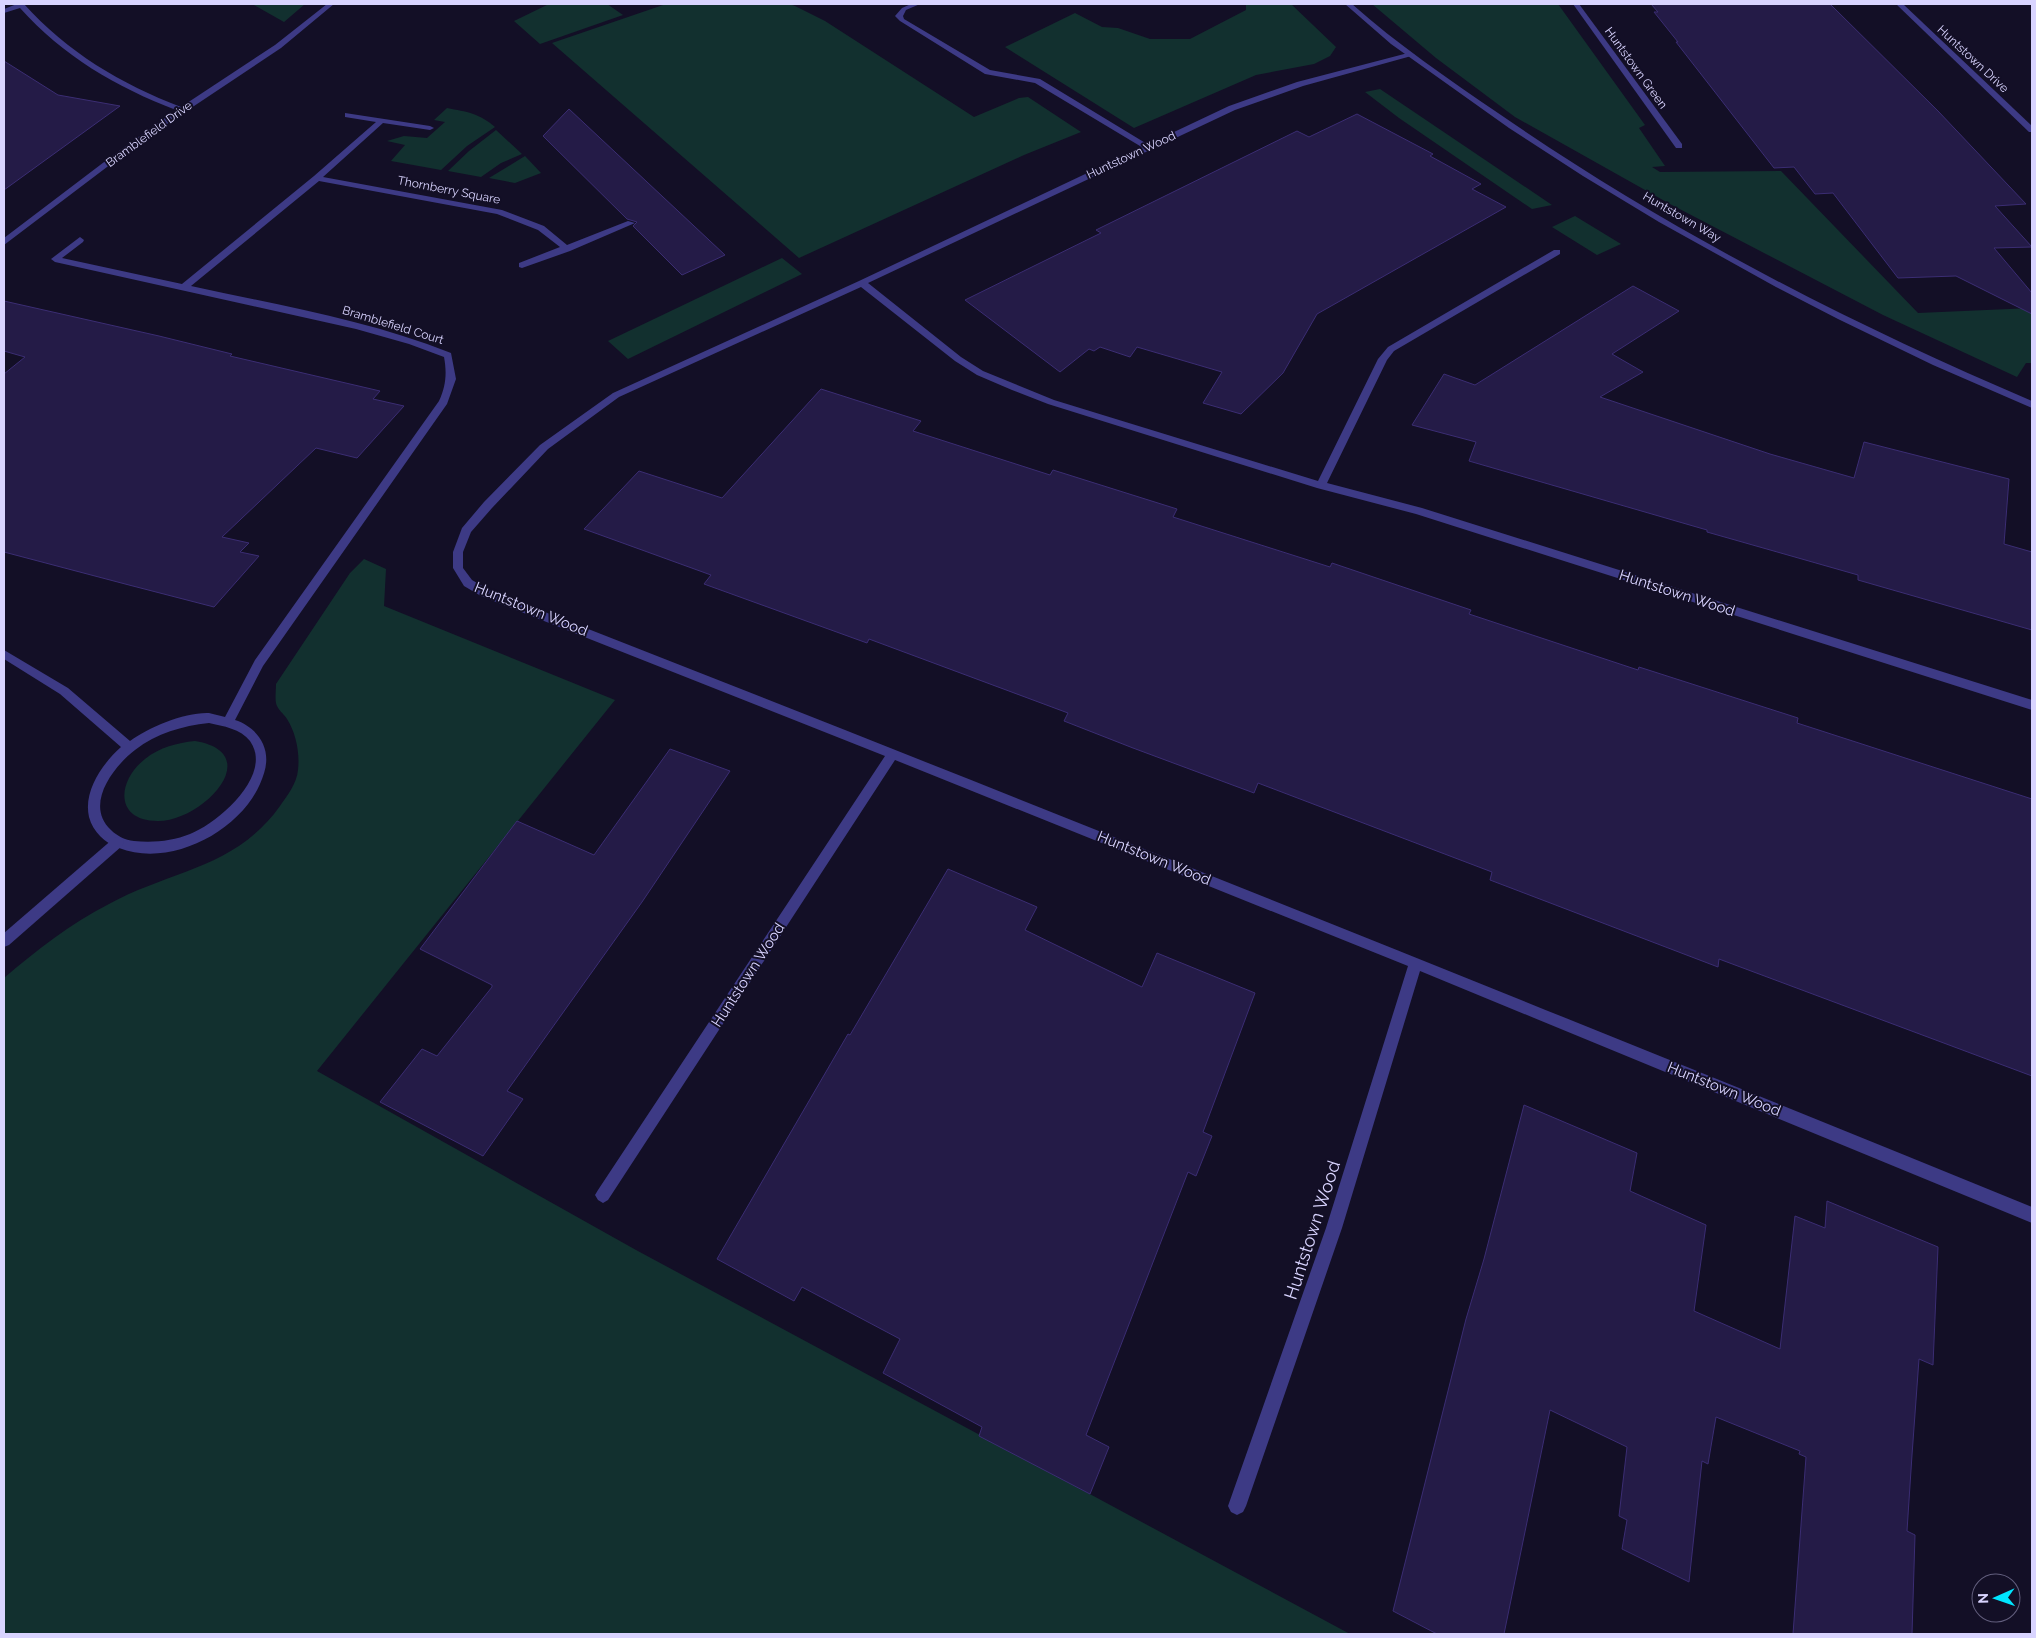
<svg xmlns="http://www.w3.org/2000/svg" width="2036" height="1638" font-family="Raleway,sans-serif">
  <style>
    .green { fill: #12302f }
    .building { fill: #241b47; stroke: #3b2d73 }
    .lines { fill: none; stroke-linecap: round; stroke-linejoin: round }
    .service { fill: #3d3a85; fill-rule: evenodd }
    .minor { fill: #3d3a85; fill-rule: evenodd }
    .tertiary { fill: #3d3a85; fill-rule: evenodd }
    .labels { text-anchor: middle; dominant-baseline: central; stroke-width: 4; stroke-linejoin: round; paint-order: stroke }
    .far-street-label { font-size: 12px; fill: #d9d4ff; stroke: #130f26 }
    .street-label { font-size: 15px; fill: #d9d4ff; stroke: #130f26 }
    .near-street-label { font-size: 18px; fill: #d9d4ff; stroke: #130f26 }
  </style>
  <rect width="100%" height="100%" fill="#130f26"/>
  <g class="green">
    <polygon points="257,4 305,4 284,22 254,5"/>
    <polygon points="549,4 607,4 623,15 540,44 514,21"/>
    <polygon points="666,4 789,4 795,6 825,21 974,117 1019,98 1028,97 1081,132 1024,155 799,258 552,43"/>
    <polygon points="1246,4 1291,4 1336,47 1330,56 1314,64 1256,75 1134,128 1005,47 1075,13 1102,27 1118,28 1150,39 1190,39 1246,10"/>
    <polygon points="1372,4 1558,4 1645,125 1639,128 1665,166 1652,167 1660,172 1781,171 1918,313 2032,308 2032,363 2026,363 2017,377 1883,315 1670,204 1515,117 1436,58"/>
    <polygon points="1380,89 1552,205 1532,209 1399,118 1365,92"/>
    <path d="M 447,108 C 467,112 479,113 495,127 L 467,146 L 441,170 L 391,161 L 405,145 L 387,141 L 404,136 L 427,138 L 445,122 L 434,120 Z"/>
    <polygon points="496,130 522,154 501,163 481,177 448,171 469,151"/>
    <polygon points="525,156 541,173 515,183 489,178"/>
    <polygon points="1575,216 1621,244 1597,255 1552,227"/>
    <polygon points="782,258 802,274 628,359 608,341"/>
    <path d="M 364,559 L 386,569 L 384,606 L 615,700 L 317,1071 L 636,1250 L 1350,1634 L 4,1634 L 4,978 C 37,950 70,924 109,904 C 171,870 235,869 280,806 C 287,796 297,783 298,770 C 300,753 296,733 287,719 C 284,714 277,709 276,703 C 275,698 276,690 276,684 L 350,573 Z"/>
    <path d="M 195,741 C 267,753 203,821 158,821 C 114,821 117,781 145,759 C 160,747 177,743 195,741 Z"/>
  </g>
  <g class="building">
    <polygon points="1651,4 1830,4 1938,111 2026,204 1995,206 2032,247 1994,248 2032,293 2032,314 1956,276 1898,278 1833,193 1815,194 1794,167 1774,168 1676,42 1678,42 1654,12 1658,12"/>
    <polygon points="4,61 58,95 120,106 4,190"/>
    <polygon points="569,109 725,255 682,275 633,226 637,222 627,219 543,136"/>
    <polygon points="1357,114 1433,154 1430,156 1481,184 1472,189 1506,207 1317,314 1283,373 1241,414 1203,403 1222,372 1137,347 1130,357 1100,347 1094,351 1089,349 1060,372 965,300 1101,233 1096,230 1297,131 1309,137"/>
    <polygon points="1633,286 1679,311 1612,354 1643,372 1600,397 1770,454 1854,478 1864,442 2009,479 2004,544 2032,552 2032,630 1858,580 1858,575 1707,532 1707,530 1469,461 1476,442 1412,425 1444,374 1475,385"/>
    <polygon points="4,301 159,336 232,354 230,356 380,391 373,399 404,406 357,458 316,448 222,537 249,543 240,552 259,556 214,607 129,585 4,552 4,374 25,357 4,351"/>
    <polygon points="821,389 921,421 913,431 1050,475 1053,470 1177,509 1173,517 1330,567 1332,563 1471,610 1469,614 1638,670 1639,667 1798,718 1797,723 2032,799 2032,1076 1719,959 1718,967 1490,880 1492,872 1258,783 1254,793 1133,748 1064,721 1068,713 869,639 867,643 704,584 711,575 584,529 639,471 722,498"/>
    <polygon points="670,749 730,771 642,902 507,1091 523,1099 483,1156 380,1102 422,1049 437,1056 492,987 492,985 420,949 517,821 594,855"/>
    <polygon points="948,869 1037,907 1025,930 1142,987 1157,953 1255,993 1203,1132 1212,1136 1196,1176 1188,1172 1086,1435 1109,1447 1090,1494 979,1436 982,1427 883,1373 900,1339 802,1287 794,1301 717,1259 848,1034 850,1035"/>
    <polygon points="1524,1105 1637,1153 1630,1191 1706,1225 1694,1311 1780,1349 1795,1216 1825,1228 1827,1201 1938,1247 1933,1365 1919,1359 1912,1455 1907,1531 1915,1535 1912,1634 1793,1634 1806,1457 1799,1454 1800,1451 1716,1417 1708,1464 1702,1461 1689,1582 1622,1549 1627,1520 1619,1516 1627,1447 1550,1410 1504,1634 1437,1634 1393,1611 1466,1319 1484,1259"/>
  </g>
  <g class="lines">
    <polygon class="service" points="911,4 920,4 906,10 903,16 904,19 990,70 1040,79 1152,147 1145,149 1035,83 985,74 900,21 895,16 902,8"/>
    <g class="minor">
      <path d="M 17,4 L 24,4 C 67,52 121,84 181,107 L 275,45 L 327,4 L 334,4 L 281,48 L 140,142 L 4,245 L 4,238 L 112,156 L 176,110 C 116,87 63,56 20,8 L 4,13 L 4,9 Z"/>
      <polygon points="1573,4 1579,4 1682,144 1682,148 1676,148"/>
      <polygon points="1896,4 1903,4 2032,126 2032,132 2029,132"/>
      <path d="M 1408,53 L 1415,55 L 1303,86 L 1235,110 L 868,283 L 961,357 L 983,371 L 1054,400 L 1318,481 L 1378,359 L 1388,347 L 1554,250 L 1560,250 L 1560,254 L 1394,351 L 1387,360 L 1327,483 L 1422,508 L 2032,700 L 2032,710 L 1416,514 L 1317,488 L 1048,404 L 1012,390 L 977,375 L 955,361 L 861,287 L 619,397 L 548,449 L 492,508 L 471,532 L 463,552 L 463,568 L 472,580 L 489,590 C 1005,792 1519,998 2032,1207 L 2032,1223 L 1420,971 L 1342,1228 L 1246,1506 L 1243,1512 L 1237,1515 L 1231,1512 L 1228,1506 L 1326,1228 L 1408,966 L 895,760 L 608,1200 L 603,1203 L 598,1200 L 595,1195 L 598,1190 L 885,756 L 481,596 L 464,586 L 453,568 L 453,552 L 462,528 L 484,502 L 540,445 L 613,393 L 859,281 L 1229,106 L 1297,82 Z"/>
      <path d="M 345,113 L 430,126 L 434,128 L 430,130 L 383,123 L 323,177 L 502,210 L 544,226 L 567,245 L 628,221 L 635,223 L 570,251 L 522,268 L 519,267 L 519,263 L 560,247 L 538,230 L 497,214 L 319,181 L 191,286 C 278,305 368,320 451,353 L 456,379 L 447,404 L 263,666 L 235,720 C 248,724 258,733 263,744 C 269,758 266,770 260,784 C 239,832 170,868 119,848 C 105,843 93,832 89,817 C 83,791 103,763 121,747 L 60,694 L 4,659 L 4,650 L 68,688 L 130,741 C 149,727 185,712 209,713 C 214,714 220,716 225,717 L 255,660 L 439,401 C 446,386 447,373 444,357 L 409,344 L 356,329 L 55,262 L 51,259 L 80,237 L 84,240 L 83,242 L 62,258 L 182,284 L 314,176 L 376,122 L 345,117 ZM 209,723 C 223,726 241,729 250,741 C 274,775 218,823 190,834 C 173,841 153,843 134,841 C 125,840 117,836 111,830 C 84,805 113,767 135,750 C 157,733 182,726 209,723 Z"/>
    </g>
    <g class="tertiary">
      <path d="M 1345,4 L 1352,4 C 1397,44 1448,79 1498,113 C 1664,228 1846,322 2032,401 L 2032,408 L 1933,365 L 1838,319 L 1776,287 L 1659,222 L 1583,176 L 1509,128 L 1391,44 Z"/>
      <polygon points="118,837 122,838 124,842 122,846 9,945 4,947 4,933 114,838"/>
    </g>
  </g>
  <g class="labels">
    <g class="far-street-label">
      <text transform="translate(1973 59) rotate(43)">Huntstown Drive</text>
      <text transform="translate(1636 68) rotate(54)">Huntstown Green</text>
      <text transform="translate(149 134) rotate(-36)">Bramblefield Drive</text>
      <text transform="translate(1131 155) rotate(-25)">Huntstown Wood</text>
      <text transform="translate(449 190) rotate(11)">Thornberry Square</text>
      <text transform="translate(1682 217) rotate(30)">Huntstown Way</text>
      <text transform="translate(393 325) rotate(17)">Bramblefield Court</text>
    </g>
    <g class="street-label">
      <text transform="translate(1677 593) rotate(18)">Huntstown Wood</text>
      <text transform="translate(531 609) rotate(22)">Huntstown Wood</text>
      <text transform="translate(1154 858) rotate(22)">Huntstown Wood</text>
      <text transform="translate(748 975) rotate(-57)">Huntstown Wood</text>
      <text transform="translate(1724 1089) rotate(22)">Huntstown Wood</text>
    </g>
    <g class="near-street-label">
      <text transform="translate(1312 1230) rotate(-72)">Huntstown Wood</text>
    </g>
  </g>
  <rect width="2036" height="1638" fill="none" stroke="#d9d4ff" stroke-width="10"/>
  <g transform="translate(1996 1598) rotate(268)"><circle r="24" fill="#130f26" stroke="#625e7d"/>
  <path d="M0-4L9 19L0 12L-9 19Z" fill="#00e5ff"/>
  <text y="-8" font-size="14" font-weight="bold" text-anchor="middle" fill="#d9d4ff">N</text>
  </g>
</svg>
